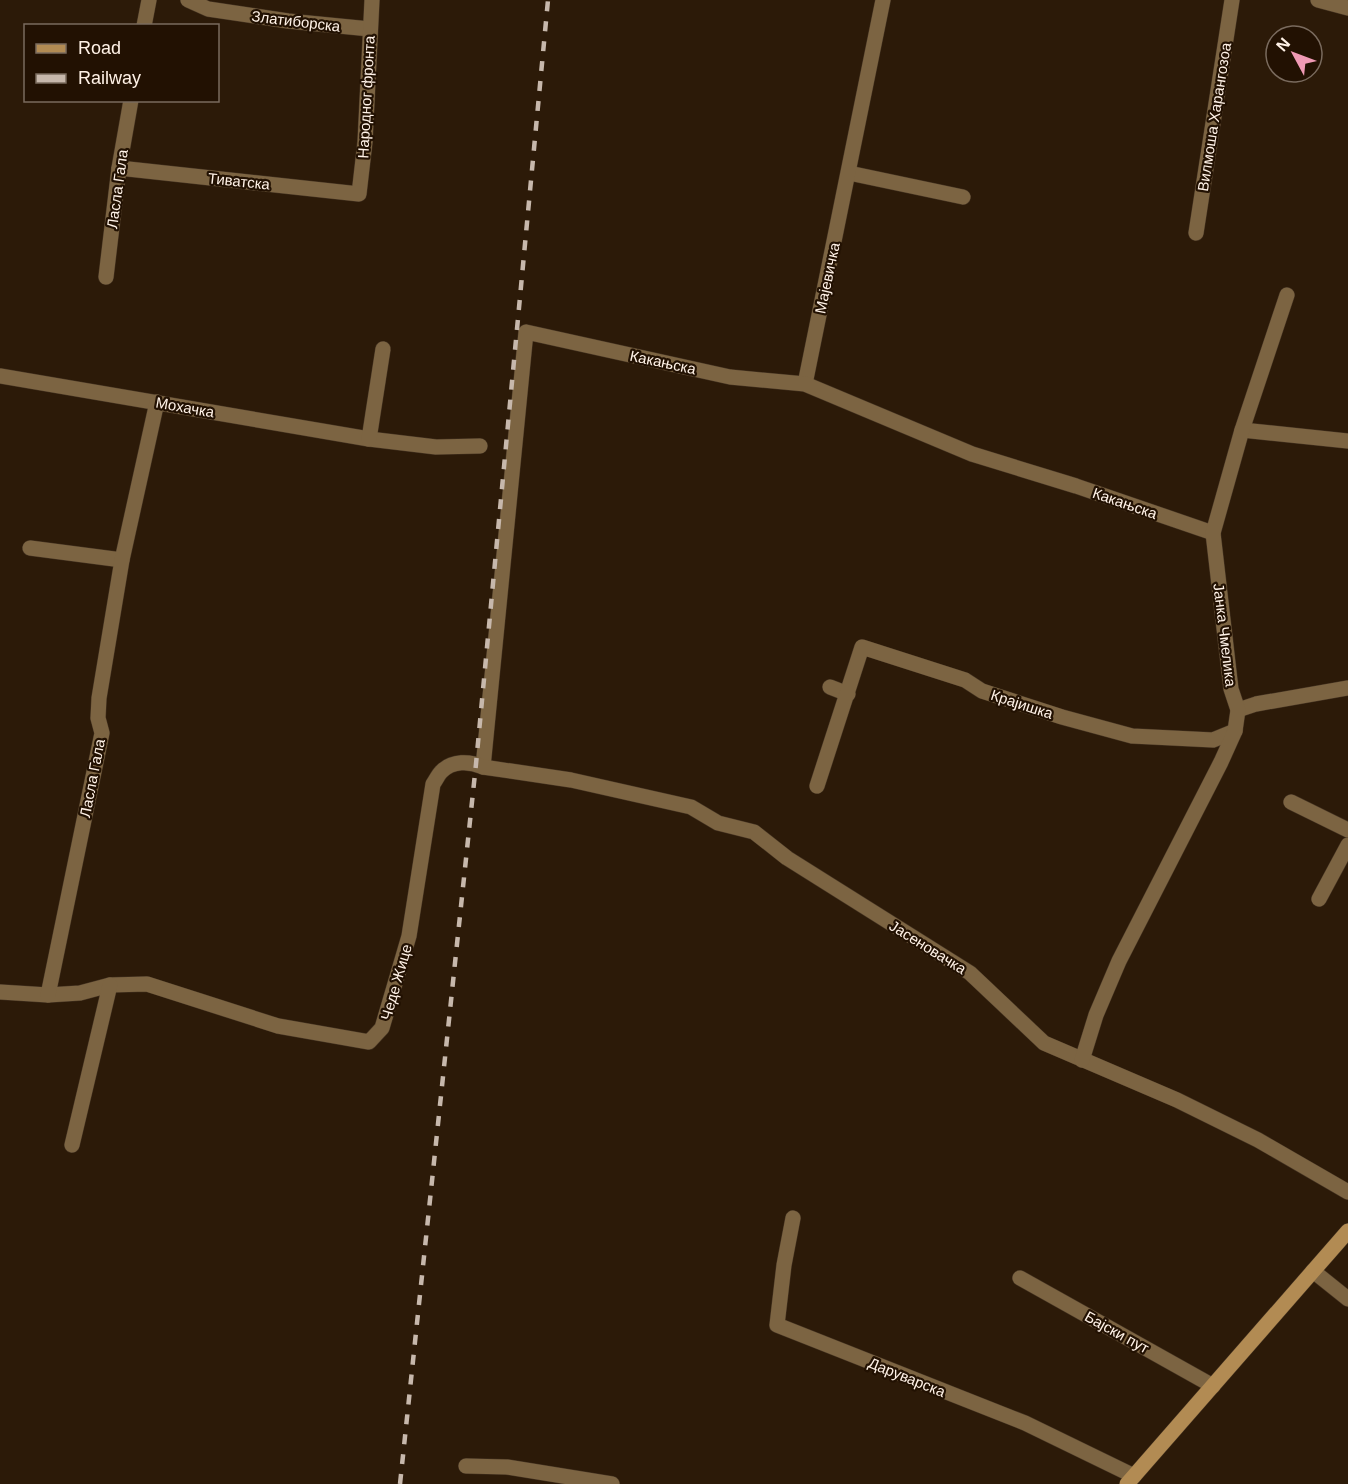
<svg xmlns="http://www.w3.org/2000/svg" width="1348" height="1484" font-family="Arial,sans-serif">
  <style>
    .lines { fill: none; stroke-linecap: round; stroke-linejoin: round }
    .street-casing { stroke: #453423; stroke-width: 16 }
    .secondary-casing { stroke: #453423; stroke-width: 16 }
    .street { stroke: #7c6442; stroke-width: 15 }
    .secondary { stroke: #b28b53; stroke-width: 15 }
    .rail { stroke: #c7b8ac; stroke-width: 4.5; stroke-dasharray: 10 10; stroke-linecap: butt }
    .labels { text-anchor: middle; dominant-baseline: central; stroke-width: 4.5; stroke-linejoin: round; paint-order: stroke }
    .street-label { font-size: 15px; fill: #fff2e7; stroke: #221102 }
  </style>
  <rect width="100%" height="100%" fill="#2c1a08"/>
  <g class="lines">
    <g class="street-casing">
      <g id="street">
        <polyline points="188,0 208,9 288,21 370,29"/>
        <polyline points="1318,0 1348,8"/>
        <polyline points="144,26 149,0"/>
        <polyline points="119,168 359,194 365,142 372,0"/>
        <polyline points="849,173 963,197"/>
        <polyline points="1196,233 1232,0"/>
        <polyline points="106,277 119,168 131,100"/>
        <polyline points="0,376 369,439 436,447 480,446"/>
        <polyline points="805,384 883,0"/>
        <polyline points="1242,430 1348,441"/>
        <polyline points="369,439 383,349"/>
        <polyline points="30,548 122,560"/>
        <polyline points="830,687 848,694"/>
        <polyline points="1238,710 1256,704 1348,688"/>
        <polyline points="483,767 526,332 730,377 805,384 972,454 1076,486 1213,533"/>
        <polyline points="817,786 862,647 965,680 982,691 1062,717 1132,736 1213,740 1235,731"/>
        <polyline points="1291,802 1348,830"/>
        <polyline points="1319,899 1348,845"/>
        <path d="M 0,992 L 48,995 L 80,993 L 110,985 L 147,984 L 278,1026 L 369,1042 L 382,1028 L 409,936 L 433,784 C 436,780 438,775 441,772 C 452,760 470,761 483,767 L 571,780 L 691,807 L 718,823 L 754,832 L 787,858 L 970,973 L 1044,1043 L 1177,1100 L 1258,1140 L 1348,1192"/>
        <polyline points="48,995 102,733 98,718 99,698 122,560 157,402"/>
        <polyline points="1082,1060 1096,1015 1119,961 1221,762 1235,731 1238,710 1231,689 1213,533 1242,430 1287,295"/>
        <polyline points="72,1145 110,985"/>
        <polyline points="793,1218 784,1265 777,1325 1025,1423 1134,1476"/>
        <polyline points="1313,1271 1348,1299"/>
        <polyline points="1020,1278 1213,1386"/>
        <polyline points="466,1466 507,1467 612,1484"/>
      </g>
    </g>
    <g class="secondary-casing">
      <polyline id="secondary" points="1127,1484 1348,1231"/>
    </g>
    <use href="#street" class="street"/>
    <use href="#secondary" class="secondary"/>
    <polyline class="rail" points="400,1484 476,764 548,0"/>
  </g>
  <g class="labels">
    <g class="street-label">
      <text transform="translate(296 21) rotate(7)">Златиборска</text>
      <text transform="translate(366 97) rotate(-87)">Народног фронта</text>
      <text transform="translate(1214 117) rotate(-81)">Вилмоша Харангозоа</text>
      <text transform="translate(239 181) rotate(6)">Тиватска</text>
      <text transform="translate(117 189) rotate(-82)">Ласла Гала</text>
      <text transform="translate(827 278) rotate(-78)">Мајевичка</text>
      <text transform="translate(663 362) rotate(12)">Какањска</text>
      <text transform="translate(185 407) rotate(10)">Мохачка</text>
      <text transform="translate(1125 503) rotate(19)">Какањска</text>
      <text transform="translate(1225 635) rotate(83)">Јанка Чмелика</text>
      <text transform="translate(1022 704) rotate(18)">Крајишка</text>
      <text transform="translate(92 778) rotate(-79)">Ласла Гала</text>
      <text transform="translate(928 947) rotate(32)">Јасеновачка</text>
      <text transform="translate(396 982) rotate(-74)">Чеде Жице</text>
      <text transform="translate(1117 1332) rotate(29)">Бајски пут</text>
      <text transform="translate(907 1377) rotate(22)">Даруварска</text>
    </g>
  </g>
  <rect x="24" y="24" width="195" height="78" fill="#221102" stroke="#7a6b5e" stroke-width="1.5"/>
  <rect x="36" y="44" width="30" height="9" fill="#b28b53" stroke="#7a6b5e" stroke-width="1.5"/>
  <text x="78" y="54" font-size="18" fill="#fff2e7">Road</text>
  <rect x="36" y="74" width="30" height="9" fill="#c7b8ac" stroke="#7a6b5e" stroke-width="1.5"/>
  <text x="78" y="84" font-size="18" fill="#fff2e7">Railway</text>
  <g transform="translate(1294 54) rotate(311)"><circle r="28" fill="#221102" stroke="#7a6b5e" stroke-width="1.5"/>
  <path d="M0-4.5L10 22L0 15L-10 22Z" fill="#f09ab5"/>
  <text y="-9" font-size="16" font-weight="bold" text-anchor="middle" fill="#fff2e7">N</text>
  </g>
</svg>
